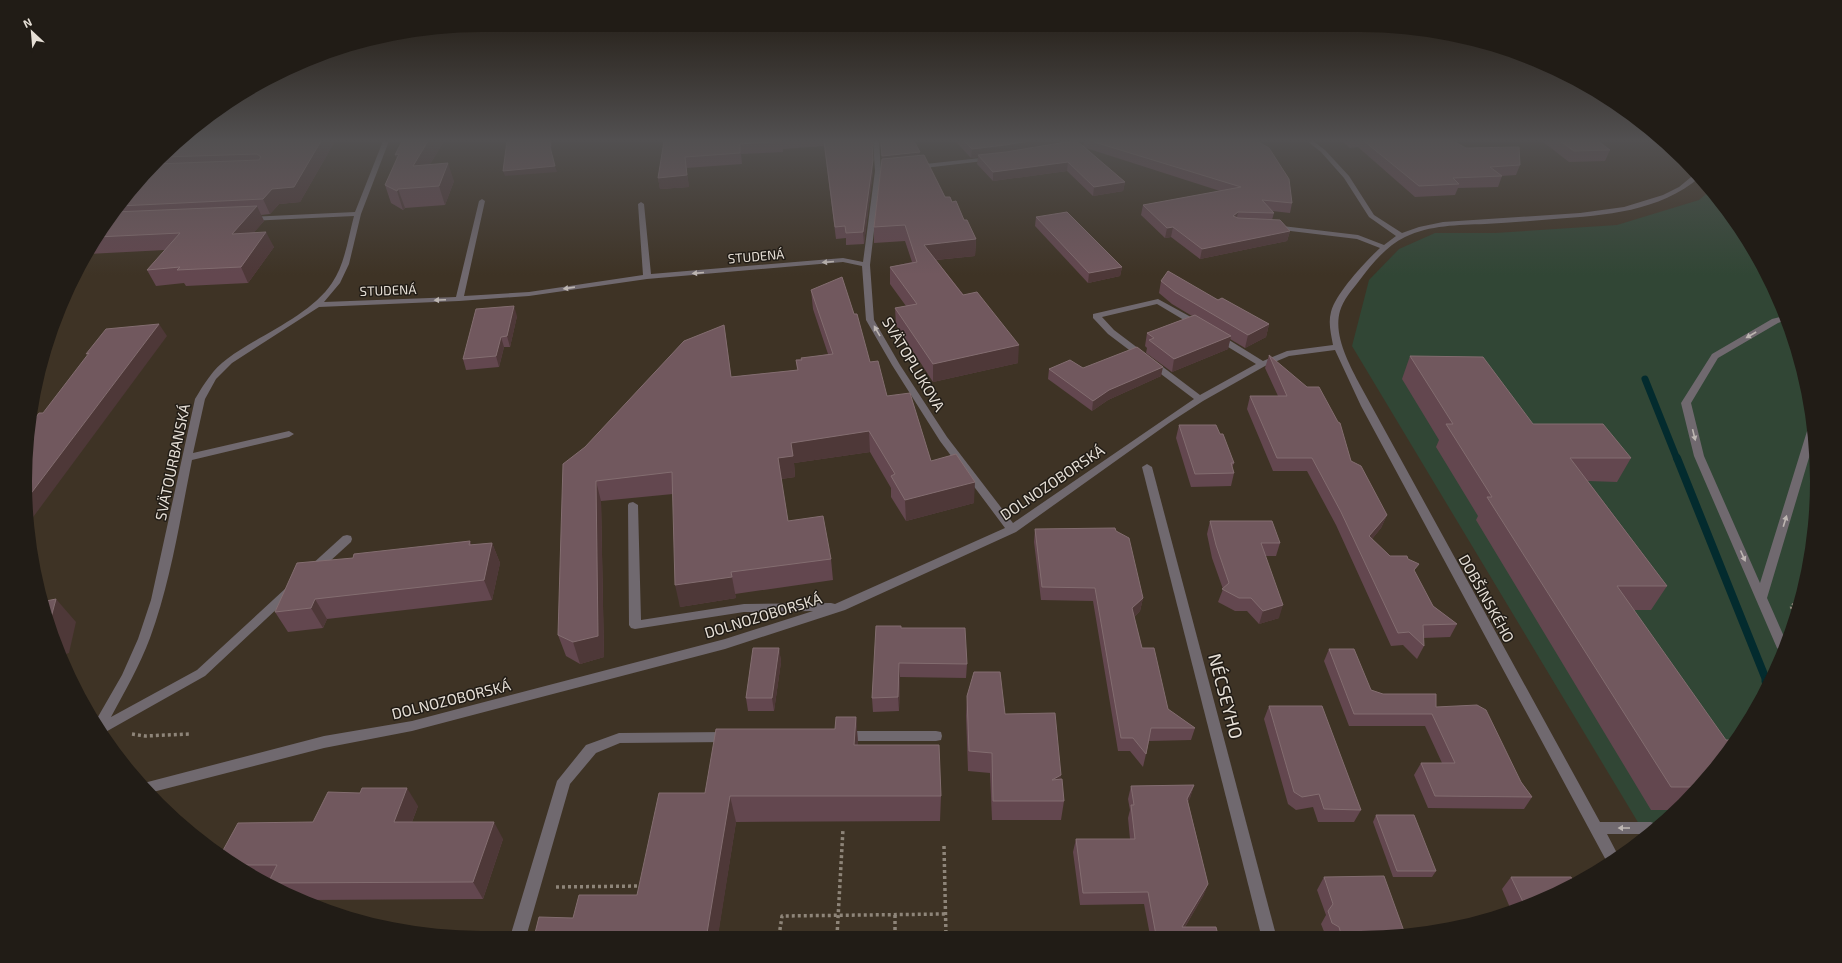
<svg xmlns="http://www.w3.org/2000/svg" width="1842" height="963" font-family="'Exo 2',sans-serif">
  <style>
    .green { fill: #314635 }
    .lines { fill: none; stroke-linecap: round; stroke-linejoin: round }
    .stream-far2 { stroke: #032b2e; stroke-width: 7 }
    .stream-far1 { stroke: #032b2e; stroke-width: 8 }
    .stream { stroke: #032b2e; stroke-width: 11 }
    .path-far1 { stroke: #8e8579; stroke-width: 2.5; stroke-dasharray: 2 2; stroke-linecap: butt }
    .path { stroke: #8e8579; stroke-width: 3.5; stroke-dasharray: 3 3; stroke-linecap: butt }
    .minor { fill: #70696f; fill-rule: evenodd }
    .wall { fill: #63474f; fill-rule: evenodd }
    .shaded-wall { fill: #4e3838 }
    .building { fill: #71585e; stroke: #836d70 }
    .oneway { fill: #bdb6b2 }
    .labels { text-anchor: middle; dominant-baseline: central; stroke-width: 3; stroke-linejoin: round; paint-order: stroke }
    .far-street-label { font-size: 13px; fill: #e6dfd6; stroke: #211c16 }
    .street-label { font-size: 15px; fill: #e6dfd6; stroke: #211c16 }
    .near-street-label { font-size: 18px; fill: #e6dfd6; stroke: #211c16 }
  </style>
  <rect width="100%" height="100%" fill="#3e3325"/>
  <polygon class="green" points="1711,190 1756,253 1793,335 1813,422 1816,512 1801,600 1770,684 1704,783 1645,834 1352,346 1369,280 1399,249 1435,233 1495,233 1617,225 1699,200"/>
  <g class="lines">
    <polyline class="stream-far2" points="1645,379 1677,459"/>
    <polyline class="stream-far1" points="1677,458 1767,682"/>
    <polyline class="stream" points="1767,681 1769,686"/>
    <polyline class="path-far1" points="1795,616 1791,607 1803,591"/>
    <g class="path">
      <polyline points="132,734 145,736 189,734"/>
      <polyline points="944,846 946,936"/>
      <polyline points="556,887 641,886"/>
      <polyline points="895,915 895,936"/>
      <polyline points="779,936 782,916 946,914"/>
      <polyline points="837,936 843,829"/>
    </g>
    <g class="minor">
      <path d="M 383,141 L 389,141 L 361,214 L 349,264 L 340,283 L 324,302 L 456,297 L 479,201 L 482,199 L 485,201 L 464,296 L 529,292 L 643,275 L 638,204 L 641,202 L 644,204 L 651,274 L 843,258 L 863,262 L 875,171 L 873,141 L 879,141 L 881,171 L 870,265 L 874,320 L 900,365 L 947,437 L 1013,523 L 1194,399 L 1108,334 L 1093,318 L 1093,314 L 1158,299 L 1200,322 L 1200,326 L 1194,326 L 1157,304 L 1102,317 L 1114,330 L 1200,395 L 1256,364 L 1215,339 L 1215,335 L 1221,335 L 1263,361 L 1287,351 L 1333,345 C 1331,334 1328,323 1331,312 C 1336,293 1365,262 1380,248 L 1357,239 L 1274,229 L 1270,227 L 1274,225 L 1358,235 L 1384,245 L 1396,236 L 1369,217 L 1344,178 L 1321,152 L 1307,141 L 1313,141 L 1325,150 L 1349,176 L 1374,215 L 1402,233 L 1419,227 L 1443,222 L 1580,213 L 1624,207 L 1663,195 L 1679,187 L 1696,173 L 1700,177 C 1659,212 1606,215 1554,219 C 1531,221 1508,223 1485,224 C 1458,225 1430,225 1405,237 C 1386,246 1371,265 1359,281 C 1352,290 1343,300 1340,311 C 1333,335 1349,364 1360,385 L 1600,822 L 1651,822 L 1656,824 L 1645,834 L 1607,834 L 1619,857 L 1608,864 L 1361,406 L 1335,350 L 1289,356 L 1265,366 L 1203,401 L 1169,423 L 1016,532 L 845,610 L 725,649 L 412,731 L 324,748 L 149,793 L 140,784 L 324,736 L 412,721 L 725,639 L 813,611 L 744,612 L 635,629 L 631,628 L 629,625 L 628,505 L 629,503 L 633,502 L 638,505 L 641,620 L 744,604 L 831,603 L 835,604 L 1005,528 L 940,441 L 892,365 L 866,320 L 862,266 L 843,262 L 647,279 L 529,296 L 459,301 L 319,307 L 232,363 L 216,379 L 205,399 L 193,453 L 289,431 L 294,434 L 289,437 L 192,460 C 180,519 171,581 150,638 C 140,665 125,691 111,717 L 197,670 L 286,588 L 294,588 L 296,591 L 205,676 L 102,734 L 95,722 L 122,675 L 138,639 L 151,600 L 195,399 C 204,384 213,369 227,359 C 259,335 310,316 332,283 C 345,264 348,238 354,216 L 250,221 L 246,219 L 250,217 L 355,212 Z"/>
      <polygon points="990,157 992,158 992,160 916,169 913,167 916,165"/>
      <polygon points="1784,316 1786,320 1778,323 1718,358 1691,403 1704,456 1760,583 1808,428 1813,425 1814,441 1767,598 1786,641 1782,652 1777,648 1694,456 1681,403 1712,354 1772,319"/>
      <polygon points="1147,464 1152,467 1276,935 1261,935 1142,467"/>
      <polygon points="347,535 351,536 352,539 351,542 318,572 310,572 309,569 310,566 343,536"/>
      <polygon points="844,731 936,731 941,732 942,736 941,740 936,741 844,741 839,740 838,736 839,732"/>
      <polygon points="728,732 733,733 734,737 733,741 728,742 620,743 596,753 570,784 526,937 510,937 557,781 586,745 619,733"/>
    </g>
  </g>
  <g class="wall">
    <polygon points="181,141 335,141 300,202 279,204 270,214 261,215 264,221 254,232 274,247 248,283 186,286 184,283 156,286 147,270 165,250 88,254 102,228 138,180"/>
    <polygon points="444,141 430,164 454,181 445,205 405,208 403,210 391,203 385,185"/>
    <polygon points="664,141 872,141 873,171 864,244 846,245 846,238 836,239 824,146 783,149 783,152 741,154 742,164 686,168 689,187 660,189 658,178"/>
    <polygon points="878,141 914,141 920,155 945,197 952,202 964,220 976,239 975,256 936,260 1018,363 933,382 896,325 895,308 906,306 890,284 890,267 912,262 905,241 874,243 874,227 882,160 880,141"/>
    <path d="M 955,141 L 1257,141 L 1292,203 L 1290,213 L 1272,211 L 1274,213 L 1272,220 L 1290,231 L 1287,241 L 1200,259 L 1171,237 L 1165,238 L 1141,215 L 1143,205 L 1220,191 L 1086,148 L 1125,182 L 1123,191 L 1093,196 L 1067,171 L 993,181 L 977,164 L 978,157 L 971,158 ZM 1084,141 L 1083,146 L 1078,142 Z"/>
    <polygon points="1342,141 1453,141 1466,148 1520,165 1516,175 1501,176 1502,176 1498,187 1458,188 1455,195 1415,197 1358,147 1350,148"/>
    <polygon points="1542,141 1598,141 1610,150 1605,161 1569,162"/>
    <polygon points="1036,217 1122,267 1120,276 1088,283 1035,226"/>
    <polygon points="1161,281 1218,300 1269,324 1266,337 1245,348 1230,339 1228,349 1172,372 1146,353 1147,348 1145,346 1147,333 1192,316 1172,304 1159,293"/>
    <polygon points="811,290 870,362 887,396 931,461 974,503 906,521 891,497 891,488 870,452 794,463 795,477 781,479 788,521 831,559 833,580 735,594 736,598 680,607 673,494 601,501 604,657 580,664 566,656 558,635 585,447 724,325 731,377 797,370 796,360 828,354 813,309"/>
    <polygon points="517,316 510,347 504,347 499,367 466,370 463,359"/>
    <polygon points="1269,355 1351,461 1387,515 1381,528 1372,539 1390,556 1415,572 1433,606 1457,624 1450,637 1423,638 1424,646 1417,659 1403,645 1391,646 1336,525 1307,471 1273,471 1247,409 1250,396 1278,396 1265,368"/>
    <polygon points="1410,356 1533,424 1631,458 1617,482 1588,481 1667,586 1651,610 1634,610 1704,783 1673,810 1651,810 1476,520 1478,516 1436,447 1439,440 1402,379"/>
    <polygon points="1083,368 1161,376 1108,400 1092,411 1048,379 1049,369"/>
    <polygon points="1179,425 1220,434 1234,463 1232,468 1234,473 1231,486 1191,487 1176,438"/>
    <polygon points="1210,521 1280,543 1276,556 1265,556 1279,618 1259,624 1247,611 1235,611 1218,602 1223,589 1212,558 1207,534"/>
    <polygon points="1035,529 1143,598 1140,611 1134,617 1142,648 1168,709 1195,728 1191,740 1149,741 1143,767 1130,751 1118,751 1093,601 1041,600 1034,542"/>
    <polygon points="470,541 471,545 492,543 500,563 492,600 327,619 323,628 288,632 275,612 353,558"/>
    <polygon points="901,628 967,664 966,678 900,677 899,711 873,712 872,698"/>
    <polygon points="779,648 781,662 774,711 748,711 746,698"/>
    <polygon points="1329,649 1371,690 1383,694 1436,707 1521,782 1532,797 1524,809 1428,808 1414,775 1421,763 1442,763 1425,726 1349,726 1324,661"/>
    <polygon points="967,696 1061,779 1064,801 1061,820 992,820 990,773 968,771 966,716"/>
    <polygon points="1269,706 1361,810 1354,822 1318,822 1313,807 1296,810 1288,804 1264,719"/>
    <polygon points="856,717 858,745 941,796 940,821 736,822 718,934 726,936 573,918 637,895 705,793 835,729"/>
    <polygon points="1194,785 1190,798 1188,802 1208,884 1203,896 1185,927 1218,935 1150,935 1144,904 1080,905 1073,852 1076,839 1130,839 1128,818 1130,810 1128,799 1131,786"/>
    <polygon points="418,806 412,822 503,839 483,899 305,900 279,891 269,885 268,883 269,882 266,882 221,854 313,822"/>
    <polygon points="1376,815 1436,871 1432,877 1393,877 1373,822"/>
    <polygon points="1324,877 1405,934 1325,934 1321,924 1326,915 1317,890"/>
    <polygon points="1511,877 1535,903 1511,910 1502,889"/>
  </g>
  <g class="shaded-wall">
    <polygon points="321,141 335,141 300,202 279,204 270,214 263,199 272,189"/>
    <polygon points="428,141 444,141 419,183 413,166"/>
    <polygon points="551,141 553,141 551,153 550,147"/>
    <polygon points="1030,141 1084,141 1068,143 1005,155 978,155 978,157 971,158 972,149"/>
    <polygon points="920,152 920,163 882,167 882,156"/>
    <polygon points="399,154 401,172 395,155"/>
    <polygon points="685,157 689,187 660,189 658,178"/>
    <polygon points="873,160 873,171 864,244 863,232"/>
    <polygon points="1068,162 1067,171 993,181 993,172"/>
    <polygon points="448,163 454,181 445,205 439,186"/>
    <polygon points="555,166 557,172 505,176 503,171"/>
    <polygon points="1125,182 1123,191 1093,196 1094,187"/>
    <polygon points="398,189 405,208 403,210 397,191"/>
    <polygon points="257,206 264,221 239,250 232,234"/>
    <polygon points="1238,212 1236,222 1233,216"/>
    <polygon points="1173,227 1171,237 1165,238 1167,228"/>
    <polygon points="1290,231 1287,241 1200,259 1202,249"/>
    <polygon points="266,232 274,247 248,283 241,267"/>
    <polygon points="976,239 975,256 924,261 924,245"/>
    <polygon points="1122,267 1120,276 1088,283 1089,273"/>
    <polygon points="514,306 517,316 510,347 507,336"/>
    <polygon points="159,324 167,336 28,524 26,512 26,500"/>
    <polygon points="1269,324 1266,337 1245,348 1248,335"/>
    <polygon points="724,325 727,344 734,397 731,377"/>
    <polygon points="1231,336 1228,349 1172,372 1174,359"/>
    <polygon points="501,337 504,347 499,367 496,356"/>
    <polygon points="1019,345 1018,363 933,382 933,364"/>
    <polygon points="1163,367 1161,376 1108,400 1092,411 1093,401 1109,390"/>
    <polygon points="869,431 870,452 794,463 795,477 781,479 778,458 791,443"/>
    <polygon points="596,481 601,501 604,657 580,664 573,642"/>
    <polygon points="975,482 974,503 906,521 905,500"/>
    <polygon points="1387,515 1381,528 1364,549 1369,536"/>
    <polygon points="492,543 500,563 492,600 484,580"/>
    <polygon points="731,572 736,598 680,607 675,585"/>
    <polygon points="1143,598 1140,611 1129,621 1132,608"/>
    <polygon points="56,599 76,622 69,653 60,656 49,625"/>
    <polygon points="315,599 327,619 323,628 311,608"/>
    <polygon points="1283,605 1279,618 1259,624 1263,611"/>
    <polygon points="779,648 781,662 774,711 772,698"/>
    <polygon points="899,663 900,677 899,711 898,697"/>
    <polygon points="856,717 858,743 856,771 854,745"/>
    <polygon points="1061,775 1058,795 1052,780"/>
    <polygon points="1194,785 1190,798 1183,811 1187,799"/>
    <polygon points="407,788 418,806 405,840 394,822"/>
    <polygon points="730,796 736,822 718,936 707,933"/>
    <polygon points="494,822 503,839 483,899 473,882"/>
    <polygon points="1208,884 1203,896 1180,935 1182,927"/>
  </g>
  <g class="building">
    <polygon points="181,141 321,141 294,187 272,189 263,199 119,206 138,180 156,164 259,160 261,157 257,154 163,157"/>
    <polygon points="402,141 428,141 413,166 448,163 439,186 398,189 397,191 385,185 399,154 395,155"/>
    <polygon points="507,141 551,141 550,147 555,166 503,171"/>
    <polygon points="664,141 782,141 740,144 740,153 685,157 687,175 658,178"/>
    <polygon points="824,141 872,141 873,160 863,232 846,233 845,226 835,227"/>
    <polygon points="881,141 914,141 920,152 882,156"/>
    <polygon points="964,141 1030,141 1005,145 972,149"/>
    <polygon points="1072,141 1077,141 1125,182 1094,187 1068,162 993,172 978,155 1006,152"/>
    <polygon points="1091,141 1257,141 1269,148 1289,179 1292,203 1262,200 1274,213 1238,212 1233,216 1238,218 1280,220 1290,231 1202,249 1173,227 1167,228 1143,205 1241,187"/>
    <polygon points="1364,141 1453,141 1466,148 1519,147 1520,165 1490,167 1502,176 1453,178 1459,184 1419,186"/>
    <polygon points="1560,141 1598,141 1610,150 1574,151"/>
    <polygon points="924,155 945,197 950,197 952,202 956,201 964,220 967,220 976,239 924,245 963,295 977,292 1019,345 933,364 895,308 917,304 890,267 917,262 905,225 874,227 882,159"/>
    <polygon points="257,206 232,234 266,232 241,267 177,270 180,267 147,270 180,233 97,237 102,228 114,212"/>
    <polygon points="1067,212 1122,267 1089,273 1036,217"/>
    <polygon points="1168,271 1218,300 1222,298 1269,324 1248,335 1175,292 1161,281"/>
    <polygon points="842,277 854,314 857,314 870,362 878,361 887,396 910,393 931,461 956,454 975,482 905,500 891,476 895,474 869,431 791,443 793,456 778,458 788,521 823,516 831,559 731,572 732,577 675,585 672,472 596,481 598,636 573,642 558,635 563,464 585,447 684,341 724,325 731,377 798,370 796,360 802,360 801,358 833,354 811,290"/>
    <polygon points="514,306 507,336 501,337 496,356 463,359 476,309"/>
    <polygon points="1195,315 1231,336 1174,359 1149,340 1154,338 1147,333"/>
    <polygon points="159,324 26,500 26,451 29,435 29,434 31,424 39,413 43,413 89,353 86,354 106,329"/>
    <polygon points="1137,347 1163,367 1109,390 1093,401 1049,369 1070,360 1083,368"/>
    <polygon points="1269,355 1307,387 1319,387 1338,422 1340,423 1351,461 1361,466 1387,515 1369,536 1390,556 1407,556 1408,559 1419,564 1414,570 1433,606 1457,624 1423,625 1424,646 1409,632 1398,633 1341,512 1312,458 1277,458 1250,396 1287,396"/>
    <polygon points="1410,356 1483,357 1533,424 1603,424 1631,458 1570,458 1667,586 1617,586 1726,740 1732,740 1704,783 1699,787 1671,787 1487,497 1492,497 1446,424 1453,424"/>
    <polygon points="1179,425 1216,425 1220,434 1223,434 1234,463 1231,463 1234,473 1195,474"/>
    <polygon points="1210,521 1272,521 1280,543 1261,543 1283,605 1263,611 1251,598 1239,598 1222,589 1229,583 1216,545"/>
    <polygon points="1115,528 1116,531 1129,538 1143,598 1132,608 1142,648 1154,648 1168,709 1195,728 1151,728 1146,754 1133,738 1121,738 1095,588 1042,587 1035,529"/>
    <polygon points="470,541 469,545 492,543 484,580 315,599 311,608 275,612 297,563 353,558 354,554"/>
    <polygon points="56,599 49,625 41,602"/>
    <polygon points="876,626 901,626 901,628 965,628 967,664 899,663 898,697 872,698"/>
    <polygon points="753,648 779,648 772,698 746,698"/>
    <polygon points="1329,649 1354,649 1371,690 1383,694 1436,694 1436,707 1477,705 1486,710 1521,782 1532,797 1435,796 1421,763 1455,763 1432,714 1354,714"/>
    <polygon points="974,672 1000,672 1005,714 1055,713 1061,775 1052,780 1062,779 1064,801 993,801 992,753 969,751 967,696"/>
    <polygon points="1269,706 1322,706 1361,810 1324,809 1319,794 1302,797 1294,792"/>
    <polygon points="836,717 856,717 854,745 939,745 941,796 730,796 707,933 726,934 725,936 534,937 539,917 573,918 579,895 637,895 659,793 705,793 716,729 835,729"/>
    <polygon points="1194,785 1187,799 1208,884 1182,927 1216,927 1218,935 1156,935 1148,892 1083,893 1076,839 1135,839 1131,805 1134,805 1131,786"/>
    <polygon points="362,788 407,788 394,822 494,822 473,882 268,883 277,865 238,865 221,854 238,823 313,822 328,792 360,793"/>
    <polygon points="1376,815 1414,815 1436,871 1397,871"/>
    <polygon points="1384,876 1405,934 1341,934 1339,927 1332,923 1328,911 1333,904 1324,877"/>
    <polygon points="1511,877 1571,877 1574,883 1535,903 1525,906"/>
  </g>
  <defs><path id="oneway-solid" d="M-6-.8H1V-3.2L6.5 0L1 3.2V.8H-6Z"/></defs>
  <g class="oneway">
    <use href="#oneway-solid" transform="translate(828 262) rotate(175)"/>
    <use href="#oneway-solid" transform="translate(698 273) rotate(175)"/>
    <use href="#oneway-solid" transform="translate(569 288) rotate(172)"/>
    <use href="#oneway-solid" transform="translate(440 300) rotate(178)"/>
    <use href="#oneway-solid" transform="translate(877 331) rotate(-120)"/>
    <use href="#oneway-solid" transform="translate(1751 335) rotate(150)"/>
    <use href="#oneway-solid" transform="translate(1694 435) rotate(76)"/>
    <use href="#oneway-solid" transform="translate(1785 521) rotate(-73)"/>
    <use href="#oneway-solid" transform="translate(1743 556) rotate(66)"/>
    <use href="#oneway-solid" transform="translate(1624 828) rotate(-180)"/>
  </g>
  <linearGradient id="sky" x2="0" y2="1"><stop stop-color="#221c14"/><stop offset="0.51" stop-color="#525051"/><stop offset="1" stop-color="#525051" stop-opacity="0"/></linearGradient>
  <rect width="1842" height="275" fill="url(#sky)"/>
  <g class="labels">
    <g class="far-street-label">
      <text transform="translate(756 256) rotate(-5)">STUDENÁ</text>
      <text transform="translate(388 290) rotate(-2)">STUDENÁ</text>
    </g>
    <g class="street-label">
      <text transform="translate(914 364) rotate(59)">SVÄTOPLUKOVA</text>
      <text transform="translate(172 462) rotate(-78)">SVÄTOURBANSKÁ</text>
      <text transform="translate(1052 482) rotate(-34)">DOLNOZOBORSKÁ</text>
      <text transform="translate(1487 598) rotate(61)">DOBŠINSKÉHO</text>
      <text transform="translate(763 615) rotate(-17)">DOLNOZOBORSKÁ</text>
      <text transform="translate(451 699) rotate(-14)">DOLNOZOBORSKÁ</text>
    </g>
    <g class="near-street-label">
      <text transform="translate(1226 696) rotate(75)">NÉCSEYHO</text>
    </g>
  </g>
  <path d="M0 0H1842V963H0ZM481 32H1361A449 449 0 0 1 1810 481V482A449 449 0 0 1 1361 931H481A449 449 0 0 1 32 482V481A449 449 0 0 1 481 32Z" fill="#211c16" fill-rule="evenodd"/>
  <g transform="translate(32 32) rotate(334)" stroke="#211c16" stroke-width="3" paint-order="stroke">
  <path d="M0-3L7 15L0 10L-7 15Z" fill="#e6dfd6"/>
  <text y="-6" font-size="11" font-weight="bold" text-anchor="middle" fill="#e6dfd6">N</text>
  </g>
</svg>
